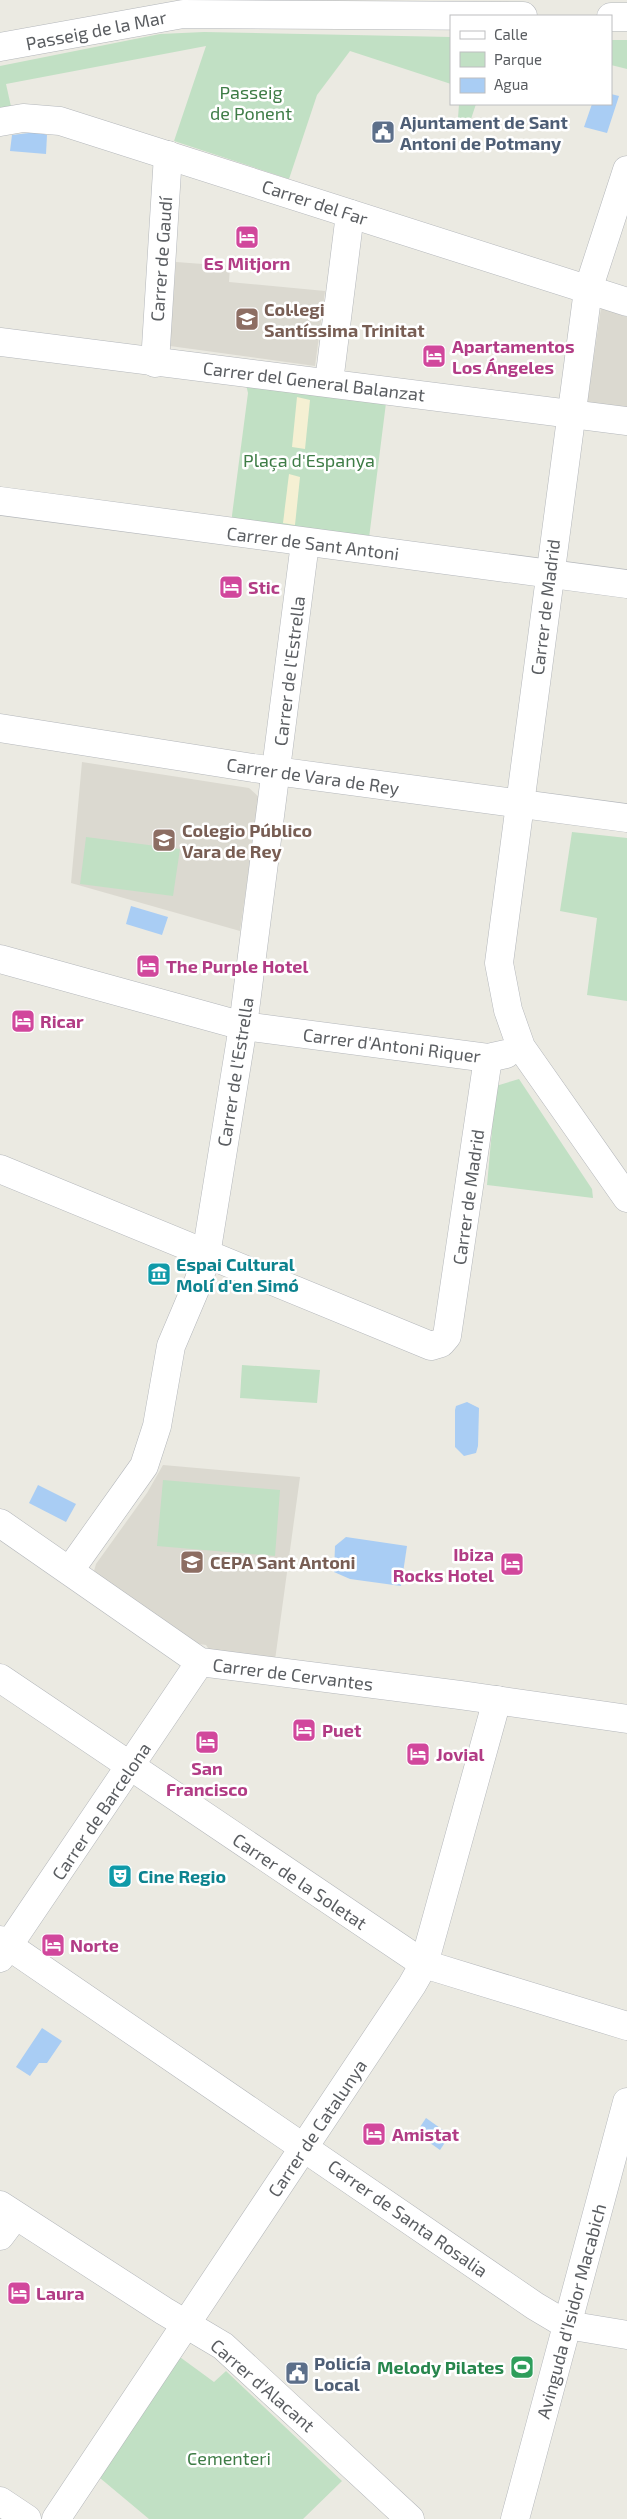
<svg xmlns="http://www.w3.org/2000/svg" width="627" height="2519" font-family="'Exo 2',sans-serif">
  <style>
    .education { fill: #dbd9d0 }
    .green { fill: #c1e0c4 }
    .sand { fill: #f5f0d3 }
    .water { fill: #a9cdf4 }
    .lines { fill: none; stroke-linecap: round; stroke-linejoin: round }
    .minor-casing { stroke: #b4b7bb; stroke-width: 29 }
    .minor { stroke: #fff; stroke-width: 28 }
    .labels { text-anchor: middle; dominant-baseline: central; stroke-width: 5; stroke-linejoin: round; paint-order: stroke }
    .street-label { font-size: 18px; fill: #5a5d61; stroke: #fff }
    .park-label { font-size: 18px; fill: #3e7c46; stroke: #fff }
    .service-label { font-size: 18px; font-weight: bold; fill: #4e5e75; stroke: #fff; text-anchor: start }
    .hotel-label { font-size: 18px; font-weight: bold; fill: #b23c85; stroke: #fff; text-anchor: start }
    .education-label { font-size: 18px; font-weight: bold; fill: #785e54; stroke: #fff; text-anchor: start }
    .culture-label { font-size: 18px; font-weight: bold; fill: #0d838f; stroke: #fff; text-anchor: start }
    .leisure-label { font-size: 18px; font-weight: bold; fill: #27864d; stroke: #fff; text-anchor: end }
  </style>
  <rect width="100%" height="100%" fill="#ebeae2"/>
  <g class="education">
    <polygon points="176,262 230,266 229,282 325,291 315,366 170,346"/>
    <polygon points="601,308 627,317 627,410 587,404"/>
    <polygon points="82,762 249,788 259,797 240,931 71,883"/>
    <polygon points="163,1465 300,1477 275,1660 210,1651 206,1645 192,1643 97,1576 94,1571 96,1564 147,1493"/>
  </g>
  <g class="green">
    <polygon points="204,32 451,37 451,84 350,51 317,95 289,179 174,141 206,46 6,84 12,111 0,114 0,66 160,34"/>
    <polygon points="611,40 627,40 627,69 611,65"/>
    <polygon points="459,104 476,104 471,119 458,118"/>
    <polygon points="244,376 387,395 368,546 231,523 248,393"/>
    <polygon points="572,832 627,838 627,1001 587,995 597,918 560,911"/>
    <polygon points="86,837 180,849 173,896 80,884"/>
    <polygon points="519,1079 592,1189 593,1198 487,1185 496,1086"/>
    <polygon points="242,1365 320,1370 317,1403 240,1398"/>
    <polygon points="163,1480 280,1490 275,1556 157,1546"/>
    <polygon points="173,2352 214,2382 226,2371 342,2481 303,2519 149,2519 94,2473"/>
  </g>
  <g class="sand">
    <polygon points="297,397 310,400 305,449 292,447"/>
    <polygon points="289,474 300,477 295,525 283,523"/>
  </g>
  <g class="water">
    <polygon points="611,94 619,96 607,133 584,127 592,104 611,104"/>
    <polygon points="37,132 47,135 46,154 10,151 12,135"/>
    <polygon points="131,906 168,917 162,935 126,924"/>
    <polygon points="467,1402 479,1408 478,1446 476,1453 464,1456 455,1447 455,1410 456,1406"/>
    <polygon points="38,1485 76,1504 66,1522 29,1503"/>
    <polygon points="346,1537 407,1546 401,1586 350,1579 334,1572 335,1546"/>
    <polygon points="42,2028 62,2041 47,2063 39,2063 30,2076 16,2067"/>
    <polygon points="426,2118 450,2135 440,2150 416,2133"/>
  </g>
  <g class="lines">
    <g class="minor-casing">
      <g id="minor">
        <polyline points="611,17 627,17"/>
        <polyline points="0,47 183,14 523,16"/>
        <polyline points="0,122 23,118 60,121 627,302"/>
        <polyline points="627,170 588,290 499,963 508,1010 521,1047 627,1198"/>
        <polyline points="0,342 627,421"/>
        <polyline points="155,363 168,155"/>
        <polyline points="329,382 350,214"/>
        <polyline points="0,501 627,584"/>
        <polyline points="0,728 253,768 627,818"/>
        <polyline points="0,959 243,1026 488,1058 506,1054"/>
        <polyline points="0,1169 431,1346 441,1343 447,1336 488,1058"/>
        <polyline points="0,1523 200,1662 460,1695 627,1719"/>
        <polyline points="70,1570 144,1466 157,1426 171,1346 199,1280 206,1255 243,1026 305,543"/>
        <polyline points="0,1678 424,1964 627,2026"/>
        <polyline points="0,1940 535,2306 567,2325 627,2335"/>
        <polyline points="0,1958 200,1662"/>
        <polyline points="0,2205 164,2311 223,2346 410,2519"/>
        <polyline points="0,2236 15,2216"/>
        <polyline points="0,2501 27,2519"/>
        <polyline points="56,2519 412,1985 424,1964 497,1700"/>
        <polyline points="515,2519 627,2102"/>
      </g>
    </g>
    <use href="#minor" class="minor"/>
  </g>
  <defs>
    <g id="civic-square" transform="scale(1.25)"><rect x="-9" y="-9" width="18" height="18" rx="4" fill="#5c6f8a" stroke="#fff"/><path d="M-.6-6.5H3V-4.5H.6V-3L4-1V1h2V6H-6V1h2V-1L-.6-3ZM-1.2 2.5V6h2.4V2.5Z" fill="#fff"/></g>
    <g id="hotel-square" transform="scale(1.25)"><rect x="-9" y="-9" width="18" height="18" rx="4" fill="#d1479c" stroke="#fff"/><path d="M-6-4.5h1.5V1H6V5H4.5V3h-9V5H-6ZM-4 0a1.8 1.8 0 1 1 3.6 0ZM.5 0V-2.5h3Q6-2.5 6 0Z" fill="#fff"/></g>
    <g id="school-square" transform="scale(1.25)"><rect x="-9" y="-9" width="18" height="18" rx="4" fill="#8d6e63" stroke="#fff"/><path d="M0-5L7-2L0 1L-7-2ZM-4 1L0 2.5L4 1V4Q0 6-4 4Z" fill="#fff"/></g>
    <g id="museum-square" transform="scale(1.25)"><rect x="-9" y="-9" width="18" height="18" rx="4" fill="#0f9aa8" stroke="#fff"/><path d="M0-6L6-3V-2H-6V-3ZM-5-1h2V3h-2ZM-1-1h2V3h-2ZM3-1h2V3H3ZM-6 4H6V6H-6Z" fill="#fff"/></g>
    <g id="university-square" transform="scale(1.25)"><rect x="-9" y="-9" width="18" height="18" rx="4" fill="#8d6e63" stroke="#fff"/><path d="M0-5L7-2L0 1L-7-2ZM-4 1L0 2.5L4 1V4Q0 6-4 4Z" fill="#fff"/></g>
    <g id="theatre-square" transform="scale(1.25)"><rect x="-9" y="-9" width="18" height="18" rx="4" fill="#0f9aa8" stroke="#fff"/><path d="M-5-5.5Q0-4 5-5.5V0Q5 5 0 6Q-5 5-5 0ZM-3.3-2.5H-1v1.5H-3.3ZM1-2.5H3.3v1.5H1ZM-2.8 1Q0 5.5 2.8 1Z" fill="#fff"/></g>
    <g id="stadium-square" transform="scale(1.25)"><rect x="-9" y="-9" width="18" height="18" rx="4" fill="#2e9e5b" stroke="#fff"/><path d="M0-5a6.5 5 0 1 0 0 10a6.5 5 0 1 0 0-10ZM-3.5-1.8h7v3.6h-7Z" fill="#fff"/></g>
  </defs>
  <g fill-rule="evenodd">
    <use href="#civic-square" x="383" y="132"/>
    <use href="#hotel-square" x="247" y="237"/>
    <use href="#school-square" x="247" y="319"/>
    <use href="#hotel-square" x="434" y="356"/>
    <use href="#hotel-square" x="231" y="587"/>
    <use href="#school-square" x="164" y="840"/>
    <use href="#hotel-square" x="148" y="966"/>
    <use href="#hotel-square" x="23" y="1021"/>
    <use href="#museum-square" x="159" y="1274"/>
    <use href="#university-square" x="192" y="1562"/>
    <use href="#hotel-square" x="512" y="1564"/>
    <use href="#hotel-square" x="304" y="1730"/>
    <use href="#hotel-square" x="207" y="1742"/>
    <use href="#hotel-square" x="418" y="1754"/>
    <use href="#theatre-square" x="120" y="1876"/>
    <use href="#hotel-square" x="53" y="1945"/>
    <use href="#hotel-square" x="374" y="2134"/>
    <use href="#hotel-square" x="19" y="2293"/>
    <use href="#stadium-square" x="522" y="2367"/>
    <use href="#civic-square" x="297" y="2373"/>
  </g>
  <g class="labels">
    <g class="street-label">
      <text transform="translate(96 30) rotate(-11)">Passeig de la Mar</text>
      <text transform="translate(315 202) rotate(18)">Carrer del Far</text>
      <text transform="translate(161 259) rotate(-86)">Carrer de Gaudí</text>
      <text transform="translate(314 381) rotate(7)">Carrer del General Balanzat</text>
      <text transform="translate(313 543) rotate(7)">Carrer de Sant Antoni</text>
      <text transform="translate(545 607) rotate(-83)">Carrer de Madrid</text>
      <text transform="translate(289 671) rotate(-83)">Carrer de l'Estrella</text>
      <text transform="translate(313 776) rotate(8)">Carrer de Vara de Rey</text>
      <text transform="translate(392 1045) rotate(7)">Carrer d'Antoni Riquer</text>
      <text transform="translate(235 1072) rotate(-81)">Carrer de l'Estrella</text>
      <text transform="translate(468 1197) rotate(-82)">Carrer de Madrid</text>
      <text transform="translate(293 1674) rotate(7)">Carrer de Cervantes</text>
      <text transform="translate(101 1811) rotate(-56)">Carrer de Barcelona</text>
      <text transform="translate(300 1881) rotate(34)">Carrer de la Soletat</text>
      <text transform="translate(317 2128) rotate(-56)">Carrer de Catalunya</text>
      <text transform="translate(408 2218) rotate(35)">Carrer de Santa Rosalia</text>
      <text transform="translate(571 2311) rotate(-75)">Avinguda d'Isidor Macabich</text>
      <text transform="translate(263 2385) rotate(41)">Carrer d'Alacant</text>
    </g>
    <g class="park-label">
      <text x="251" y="92">Passeig<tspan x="251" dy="21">de Ponent</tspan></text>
      <text x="309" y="460">Plaça d'Espanya</text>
      <text x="229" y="2458">Cementeri</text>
    </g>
    <g class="service-label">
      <text x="400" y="122">Ajuntament de Sant<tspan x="400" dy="21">Antoni de Potmany</tspan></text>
      <text x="314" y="2363">Policía<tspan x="314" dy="21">Local</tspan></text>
    </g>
    <g class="hotel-label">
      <text x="247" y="263" text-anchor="middle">Es Mitjorn</text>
      <text x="452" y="346">Apartamentos<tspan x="452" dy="21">Los Ángeles</tspan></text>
      <text x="248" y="587">Stic</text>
      <text x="166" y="966">The Purple Hotel</text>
      <text x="40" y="1021">Ricar</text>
      <text x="494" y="1554" text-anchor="end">Ibiza<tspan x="494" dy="21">Rocks Hotel</tspan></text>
      <text x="322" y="1730">Puet</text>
      <text x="436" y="1754">Jovial</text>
      <text x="207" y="1768" text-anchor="middle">San<tspan x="207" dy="21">Francisco</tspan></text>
      <text x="70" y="1945">Norte</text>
      <text x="392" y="2134">Amistat</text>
      <text x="36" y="2293">Laura</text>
    </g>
    <g class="education-label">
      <text x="264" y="309">Col·legi<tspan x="264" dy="21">Santíssima Trinitat</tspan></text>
      <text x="182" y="830">Colegio Público<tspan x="182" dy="21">Vara de Rey</tspan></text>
      <text x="210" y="1562">CEPA Sant Antoni</text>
    </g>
    <g class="culture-label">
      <text x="176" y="1264">Espai Cultural<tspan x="176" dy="21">Molí d'en Simó</tspan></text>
      <text x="138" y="1876">Cine Regio</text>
    </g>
    <g class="leisure-label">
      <text x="504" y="2367">Melody Pilates</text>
    </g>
  </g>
  <rect x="450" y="15" width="162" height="90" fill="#ffffff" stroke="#bdbec0"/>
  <rect x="460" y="31" width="25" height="8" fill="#ffffff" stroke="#bdbec0"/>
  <text x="494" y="40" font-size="15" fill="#5a5d61">Calle</text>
  <rect x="460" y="52" width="25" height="15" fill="#c1e0c4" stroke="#bdbec0"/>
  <text x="494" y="65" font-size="15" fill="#5a5d61">Parque</text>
  <rect x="460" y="78" width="25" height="15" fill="#a9cdf4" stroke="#bdbec0"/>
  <text x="494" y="90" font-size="15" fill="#5a5d61">Agua</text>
</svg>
